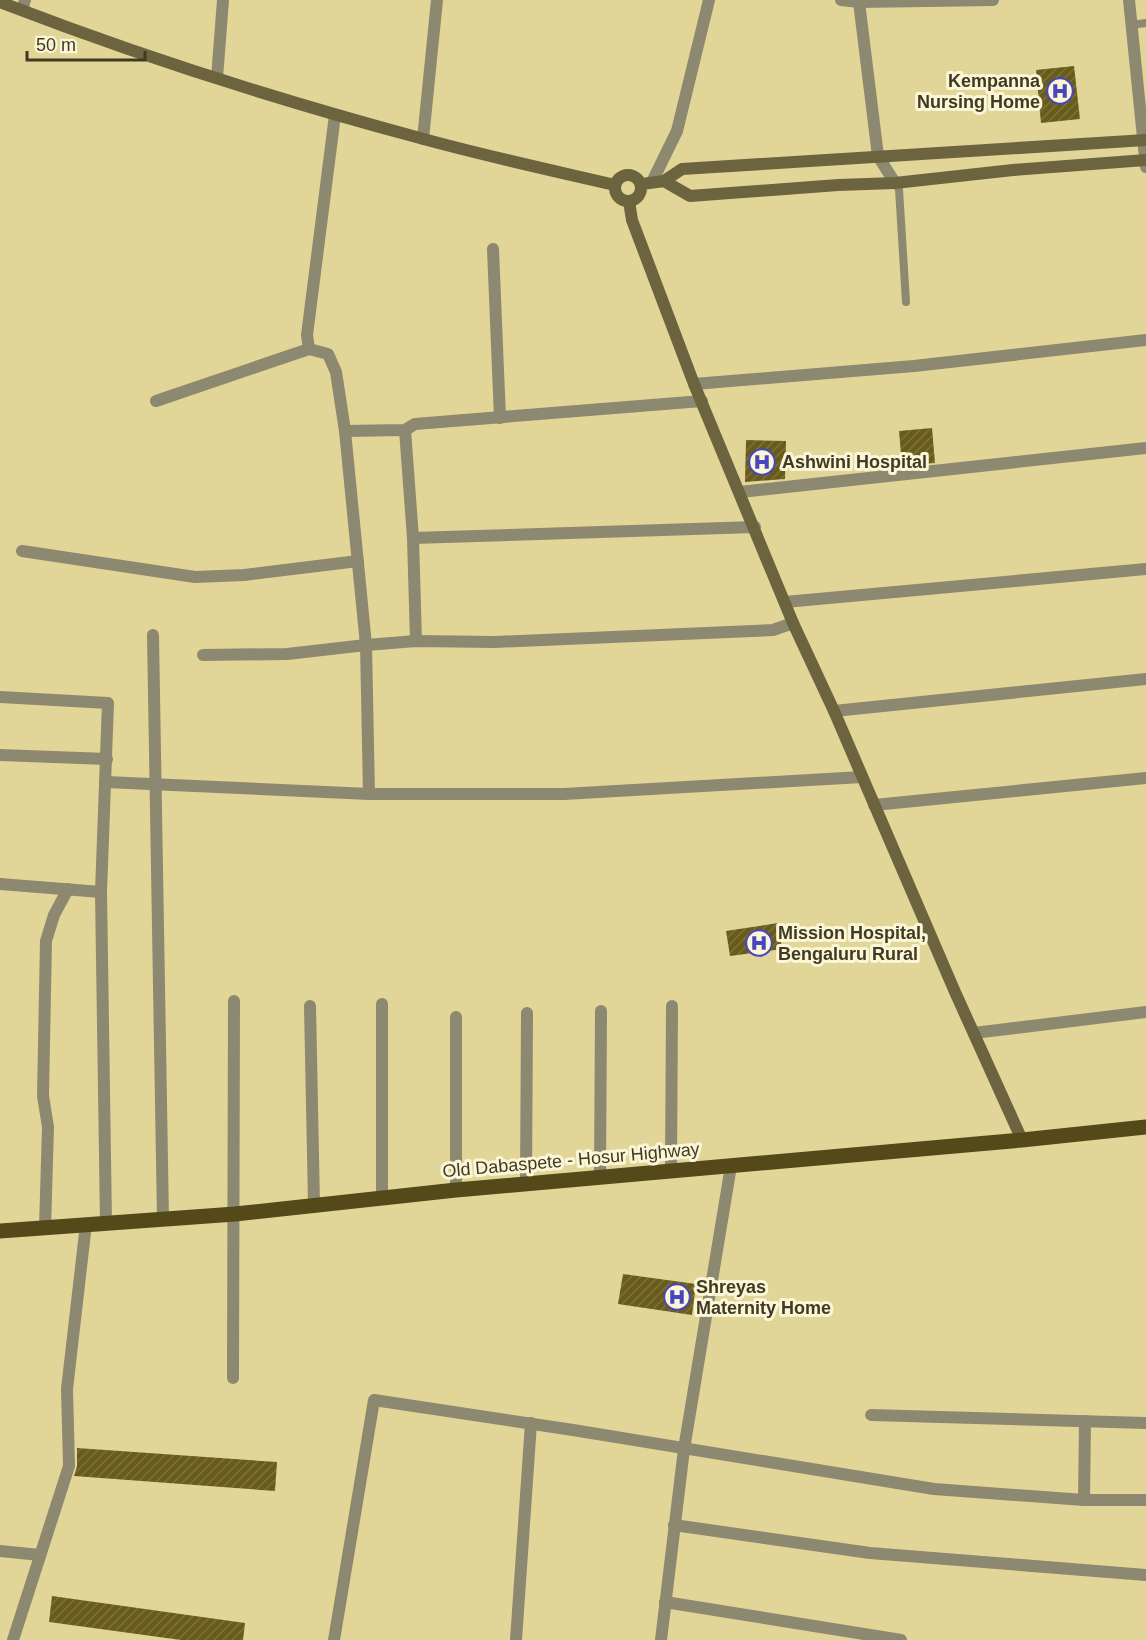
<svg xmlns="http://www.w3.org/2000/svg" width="1146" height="1640" font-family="Helvetica,sans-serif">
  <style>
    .building { fill: url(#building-hatch) }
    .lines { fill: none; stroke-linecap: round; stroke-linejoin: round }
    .lane { stroke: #8d8870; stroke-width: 8 }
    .street { stroke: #8d8870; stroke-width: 12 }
    .secondary { stroke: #6c643f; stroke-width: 12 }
    .primary { stroke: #544a19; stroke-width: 15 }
    .labels { text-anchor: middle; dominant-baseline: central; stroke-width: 6; stroke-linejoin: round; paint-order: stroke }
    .poi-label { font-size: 18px; font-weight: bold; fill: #3f3a21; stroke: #fcf6d8; text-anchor: start }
    .street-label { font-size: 18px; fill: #3f3a21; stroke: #fcf6d8 }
  </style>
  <defs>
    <pattern id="building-hatch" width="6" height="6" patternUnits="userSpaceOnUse" patternTransform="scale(1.5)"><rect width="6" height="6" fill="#695c1a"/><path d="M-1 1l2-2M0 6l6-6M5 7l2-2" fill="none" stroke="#7b713a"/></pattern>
  </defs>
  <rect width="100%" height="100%" fill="#e2d598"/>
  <g class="building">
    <polygon points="1074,66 1080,119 1041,123 1036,70"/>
    <polygon points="932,428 935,463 902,466 899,431"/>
    <polygon points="746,440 786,441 785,479 745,482"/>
    <polygon points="778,923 782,949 730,956 726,931"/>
    <polygon points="623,1274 696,1284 692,1315 618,1304"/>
    <polygon points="77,1448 277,1462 275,1491 74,1476 77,1466"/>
    <polygon points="52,1596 245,1623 243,1640 181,1640 49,1622"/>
  </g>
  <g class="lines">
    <g class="lane">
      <polyline points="1131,25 1146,23"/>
      <polyline points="895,183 899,189 906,302"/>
    </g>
    <g class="street">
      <polyline points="841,0 859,2 878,156 895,183"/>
      <polyline points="860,0 859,2 993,0"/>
      <polyline points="1129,0 1146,167"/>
      <polyline points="22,10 25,0"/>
      <polyline points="217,78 223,0"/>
      <polyline points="423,139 437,0"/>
      <polyline points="652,182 677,131 709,0"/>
      <polyline points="493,249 500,418"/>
      <polyline points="309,349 307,335 335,115"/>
      <polyline points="694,384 914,366 1146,340"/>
      <polyline points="156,401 309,349 328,354 336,372 345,431 366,645 416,641 495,642 773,630 793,623"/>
      <polyline points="405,430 413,538 416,641"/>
      <polyline points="345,431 405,430 415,424 702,401"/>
      <polyline points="740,492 1146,448"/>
      <polyline points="413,538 755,527"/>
      <polyline points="22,551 195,577 244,575 358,561"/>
      <polyline points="785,602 1146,569"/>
      <polyline points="153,635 163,1219"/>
      <polyline points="203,655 287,654 366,645 369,794"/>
      <polyline points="0,697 108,703 101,892 106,1223"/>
      <polyline points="834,711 1146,679"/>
      <polyline points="0,755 107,759"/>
      <polyline points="106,782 369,794 564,794 862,777"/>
      <polyline points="874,805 1146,778"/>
      <polyline points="0,884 101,892"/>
      <polyline points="382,1004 382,1197"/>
      <polyline points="310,1006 314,1204"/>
      <polyline points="456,1017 456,1190"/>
      <polyline points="974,1033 1146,1012"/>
      <polyline points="671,1171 672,1006"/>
      <polyline points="600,1177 601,1011"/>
      <polyline points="526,1184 527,1013"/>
      <polyline points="45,1228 48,1127 43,1096 46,941 54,915 68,889"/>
      <polyline points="233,1378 234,1001"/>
      <polyline points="871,1415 1146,1423"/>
      <polyline points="1084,1500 1085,1421"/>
      <polyline points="674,1525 870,1553 1146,1575"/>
      <polyline points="0,1551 40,1555"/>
      <polyline points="665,1602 901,1640"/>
      <polyline points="13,1640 69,1466 67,1389 86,1224"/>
      <polyline points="334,1640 374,1400 573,1430 934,1489 1084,1500 1146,1500"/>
      <polyline points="516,1640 531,1423"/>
      <polyline points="661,1640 684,1449 731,1166"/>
    </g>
    <g class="secondary">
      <path d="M 0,2 C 137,55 278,100 420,138 C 485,156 550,170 615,185"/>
      <circle cx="628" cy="188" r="13"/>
      <polyline points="664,181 690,196 838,185 895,183 1013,170 1146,160"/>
      <polyline points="642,184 664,181 682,169 1146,140"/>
      <polyline points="629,201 632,220 694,384 793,623 834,711 955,992 1022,1140"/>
    </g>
    <polyline class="primary" points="0,1231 235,1214 456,1190 1022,1140 1146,1127"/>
  </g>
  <defs>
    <g id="hospital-ring" transform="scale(1.35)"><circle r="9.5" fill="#fcf6d8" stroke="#4846bc" stroke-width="1.5"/><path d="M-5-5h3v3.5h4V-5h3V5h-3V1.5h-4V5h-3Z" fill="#4846bc"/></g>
  </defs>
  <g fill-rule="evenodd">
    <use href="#hospital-ring" x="1060" y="91"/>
    <use href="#hospital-ring" x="762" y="462"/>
    <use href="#hospital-ring" x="759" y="943"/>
    <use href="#hospital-ring" x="677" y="1297"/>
  </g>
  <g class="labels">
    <g class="poi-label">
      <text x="1040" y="81" text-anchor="end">Kempanna<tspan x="1040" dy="21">Nursing Home</tspan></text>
      <text x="782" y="462">Ashwini Hospital</text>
      <text x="778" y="933">Mission Hospital,<tspan x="778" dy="21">Bengaluru Rural</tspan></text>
      <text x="696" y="1287">Shreyas<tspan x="696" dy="21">Maternity Home</tspan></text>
    </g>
    <g class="street-label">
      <text transform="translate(571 1160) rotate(-5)">Old Dabaspete - Hosur Highway</text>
    </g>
  </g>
  <path d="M27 51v9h118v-9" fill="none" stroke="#3f3a21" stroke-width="3"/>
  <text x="36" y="51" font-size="18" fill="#3f3a21" stroke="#fcf6d8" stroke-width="4.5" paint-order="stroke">50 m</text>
</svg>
